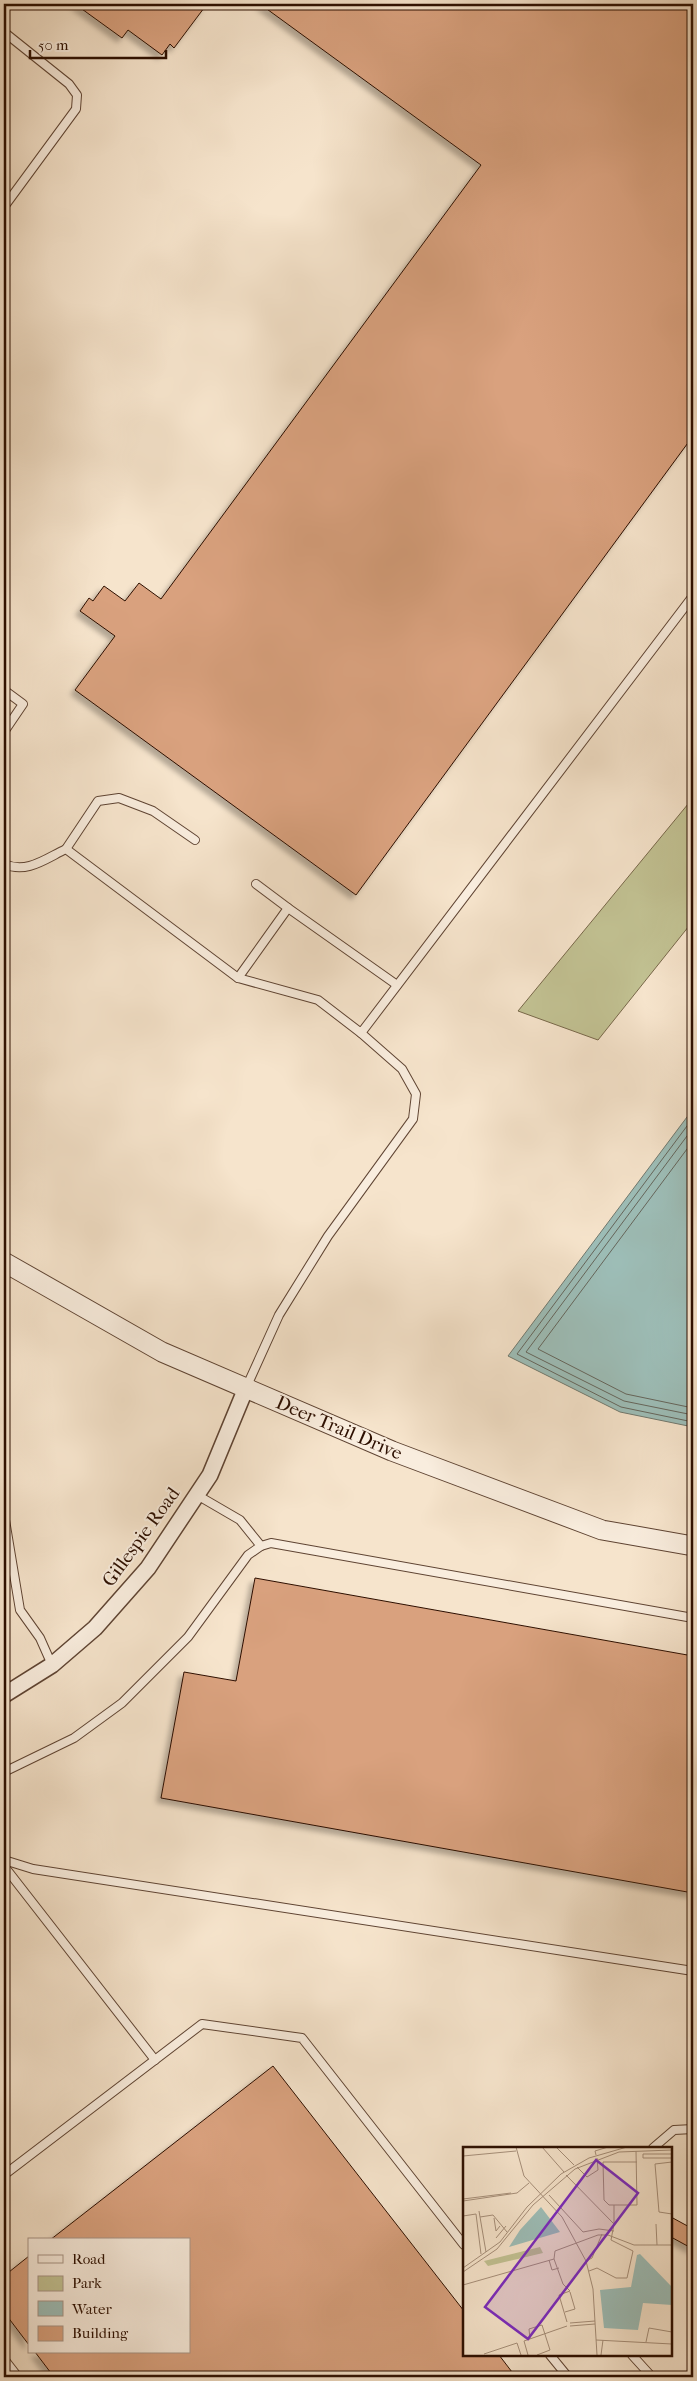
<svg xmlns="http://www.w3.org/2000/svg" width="697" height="2381" font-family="'IM FELL French Canon',serif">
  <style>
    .green { fill: #c2c293; stroke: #78684a }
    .water { fill: #9dbeb8; stroke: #70786e }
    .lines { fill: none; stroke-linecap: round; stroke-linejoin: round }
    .shore { stroke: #65665c; stroke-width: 1 }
    .building { fill: #d9a17e; stroke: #2d0f00; filter: url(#shadow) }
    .service-casing { stroke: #5f4433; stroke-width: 10 }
    .minor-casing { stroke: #5f4433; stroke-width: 18 }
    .tertiary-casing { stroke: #5f4433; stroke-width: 21 }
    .service { stroke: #f9edde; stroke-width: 8 }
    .minor { stroke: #f9edde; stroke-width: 15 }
    .tertiary { stroke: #f9edde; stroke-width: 19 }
    .labels { text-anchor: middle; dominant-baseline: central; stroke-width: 4; stroke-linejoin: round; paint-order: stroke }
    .street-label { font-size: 19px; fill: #2d0f00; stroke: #f9edde }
    .inset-road { fill: none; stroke: #a68f7a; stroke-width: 1 }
    .view { fill: #7b2cbf; fill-opacity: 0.15; stroke: #7b2cbf; stroke-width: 2.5 }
    .inset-edge { fill: none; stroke: #2d0f00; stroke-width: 2.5 }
  </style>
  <defs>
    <filter id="shadow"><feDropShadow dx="-4.5" dy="4.5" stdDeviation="2.5" flood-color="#0004"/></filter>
  </defs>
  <rect width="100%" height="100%" fill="#f6e4cc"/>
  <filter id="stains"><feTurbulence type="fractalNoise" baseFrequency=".004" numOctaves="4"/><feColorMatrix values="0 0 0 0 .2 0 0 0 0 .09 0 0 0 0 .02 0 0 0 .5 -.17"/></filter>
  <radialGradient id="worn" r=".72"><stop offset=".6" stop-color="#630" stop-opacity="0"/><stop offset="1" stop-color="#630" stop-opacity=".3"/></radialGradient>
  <polygon class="green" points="693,798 693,921 598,1040 518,1011"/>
  <polygon class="water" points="693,1109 693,1427 620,1412 508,1356"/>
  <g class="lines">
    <g class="shore">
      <polyline points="693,1118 517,1354 621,1407 693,1422"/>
      <polyline points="693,1128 526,1352 624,1401 693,1415"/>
      <polyline points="693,1141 538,1349 626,1394 693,1408"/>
    </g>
  </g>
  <g class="building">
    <polygon points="75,4 207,4 174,48 170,44 162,55 128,30 122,38"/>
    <polygon points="260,4 693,4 693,436 356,895 75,690 115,636 80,611 89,598 93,601 104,586 125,601 139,583 161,599 481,165"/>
    <polygon points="255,1578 693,1656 693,1893 161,1798 184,1672 236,1681"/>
    <polygon points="273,2066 464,2311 464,2355 499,2355 512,2372 504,2377 54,2377 35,2352 189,2352 189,2240 50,2240"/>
    <polygon points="671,2217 693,2229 693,2249 671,2237"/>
    <polygon points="29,2256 29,2345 4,2312 4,2276"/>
  </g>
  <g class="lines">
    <g class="service-casing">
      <g id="service">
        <polyline points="4,32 69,84 77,95 76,109 4,207"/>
        <polyline points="4,690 23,704 4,732"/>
        <polyline points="66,849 98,801 119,798 153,811 195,840"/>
        <path d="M 4,864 C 27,874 45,859 66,849 L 238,978 L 318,1000 L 361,1033 L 693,596"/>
        <polyline points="256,884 288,908"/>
        <polyline points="238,978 288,908 397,985"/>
        <polyline points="246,1388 279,1315 328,1236 413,1119 416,1094 402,1069 361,1033"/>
        <polyline points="197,1495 240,1520 261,1546"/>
        <polyline points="4,1514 20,1610 40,1638 52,1665"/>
        <polyline points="4,1772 74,1738 122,1703 188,1637 248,1555 261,1546 271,1543 693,1618"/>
        <polyline points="4,1860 33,1869 693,1971"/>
        <polyline points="4,1866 155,2060"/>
        <polyline points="653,2148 674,2130 693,2129"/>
        <polyline points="4,2175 202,2024 302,2038 464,2245"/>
        <polyline points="550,2355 568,2377"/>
        <polyline points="632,2355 652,2377"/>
        <polyline points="4,2359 18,2377"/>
      </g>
    </g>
    <g class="minor-casing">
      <polyline id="minor" points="4,1695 52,1665 95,1628 148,1568 210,1475 246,1388"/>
    </g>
    <g class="tertiary-casing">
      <polyline id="tertiary" points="4,1262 162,1352 392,1451 602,1530 693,1546"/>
    </g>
    <use href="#service" class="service"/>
    <use href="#minor" class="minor"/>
    <use href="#tertiary" class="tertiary"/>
  </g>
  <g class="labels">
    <g class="street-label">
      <text transform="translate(339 1428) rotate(23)">Deer Trail Drive</text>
      <text transform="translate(141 1537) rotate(-54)">Gillespie Road</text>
    </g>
  </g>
  <g transform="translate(463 2147)">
    <rect width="209" height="209" fill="#f6e4cc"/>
    <path d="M 77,100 L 80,106 L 25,119 L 21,114 Z" fill="#c2c293"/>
    <path d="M 78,60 L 97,85 L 46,100 L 57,83 ZM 177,107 L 209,140 L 209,158 L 180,156 L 175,183 L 141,181 L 137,143 L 168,140 L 174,108 Z" fill="#9dbeb8"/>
    <path class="inset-road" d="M 53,0 L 61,29 L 99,70 L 123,114 L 130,142 L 134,208M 79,0 L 101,25M 93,0 L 111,18M 173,4 L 174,58 L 146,58 L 141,53 L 140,15 L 174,15M 209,7 L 180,7 L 180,11 L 209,11M 133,8 L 132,4 L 145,0M 0,9 L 53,4M 209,15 L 192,17 L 196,65 L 209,67M 114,20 L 124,30 L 135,23 L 134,11M 103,28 L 151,77 L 148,93 L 170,104 L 164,131 L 153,131 L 134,121 L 126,124M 86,48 L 120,85 L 136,82 L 151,84M 0,52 L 48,46M 0,54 L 54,46 L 66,36M 151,58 L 151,77M 16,64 L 17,70 L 30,68 L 44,85M 0,69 L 13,67 L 18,107M 17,70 L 23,105M 31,71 L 33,84 L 37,79M 193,77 L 194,98M 33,91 L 43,79M 91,112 L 92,104 L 135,88 L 145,88 L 171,98 L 209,98M 86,113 L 89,123 L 96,121M 123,114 L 129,111 L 139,87M 0,121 L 37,95 L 64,60 L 98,27 L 126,11 L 164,0M 0,125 L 34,102 L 70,58 L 112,22 L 156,5 L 209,3M 0,138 L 91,112 L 100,137 L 107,144 L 96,148 L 104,175M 102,165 L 112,162 L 107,145M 107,176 L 132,174M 107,179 L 132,177M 67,192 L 66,182 L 79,178 L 87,203 L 74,208M 133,193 L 209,197M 183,195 L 186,181 L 209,185M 21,207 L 54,196 L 58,208M 65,208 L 61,194 L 104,179M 138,208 L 140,193"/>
    <path class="view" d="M 133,13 L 175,46 L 65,192 L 22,160 Z"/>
    <rect width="209" height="209" class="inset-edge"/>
  </g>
  <rect width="697" height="2381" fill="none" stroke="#f6e4cc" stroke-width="20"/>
  <rect x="5" y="5" width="687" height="2371" fill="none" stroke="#2d0f00" stroke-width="2.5"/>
  <rect x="10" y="10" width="677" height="2361" fill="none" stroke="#2d0f00"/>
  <rect x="28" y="2238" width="162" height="115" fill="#f9edde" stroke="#a79485"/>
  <rect x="38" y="2255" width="25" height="8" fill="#f9edde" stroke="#a79485"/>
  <text x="72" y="2264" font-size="15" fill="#2d0f00">Road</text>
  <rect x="38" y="2276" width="25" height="15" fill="#c2c293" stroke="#a79485"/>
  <text x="72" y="2288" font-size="15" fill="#2d0f00">Park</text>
  <rect x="38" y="2301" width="25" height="15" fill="#9dbeb8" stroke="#a79485"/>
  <text x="72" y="2314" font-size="15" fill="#2d0f00">Water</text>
  <rect x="38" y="2326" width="25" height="15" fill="#d9a17e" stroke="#a79485"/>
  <text x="72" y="2338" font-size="15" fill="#2d0f00">Building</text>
  <path d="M30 50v8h136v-8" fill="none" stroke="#2d0f00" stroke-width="2.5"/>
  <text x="38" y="50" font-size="15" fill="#2d0f00" stroke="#f9edde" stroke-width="4" paint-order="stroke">50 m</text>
  <rect width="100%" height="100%" filter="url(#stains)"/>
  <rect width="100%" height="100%" fill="url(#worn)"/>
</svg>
